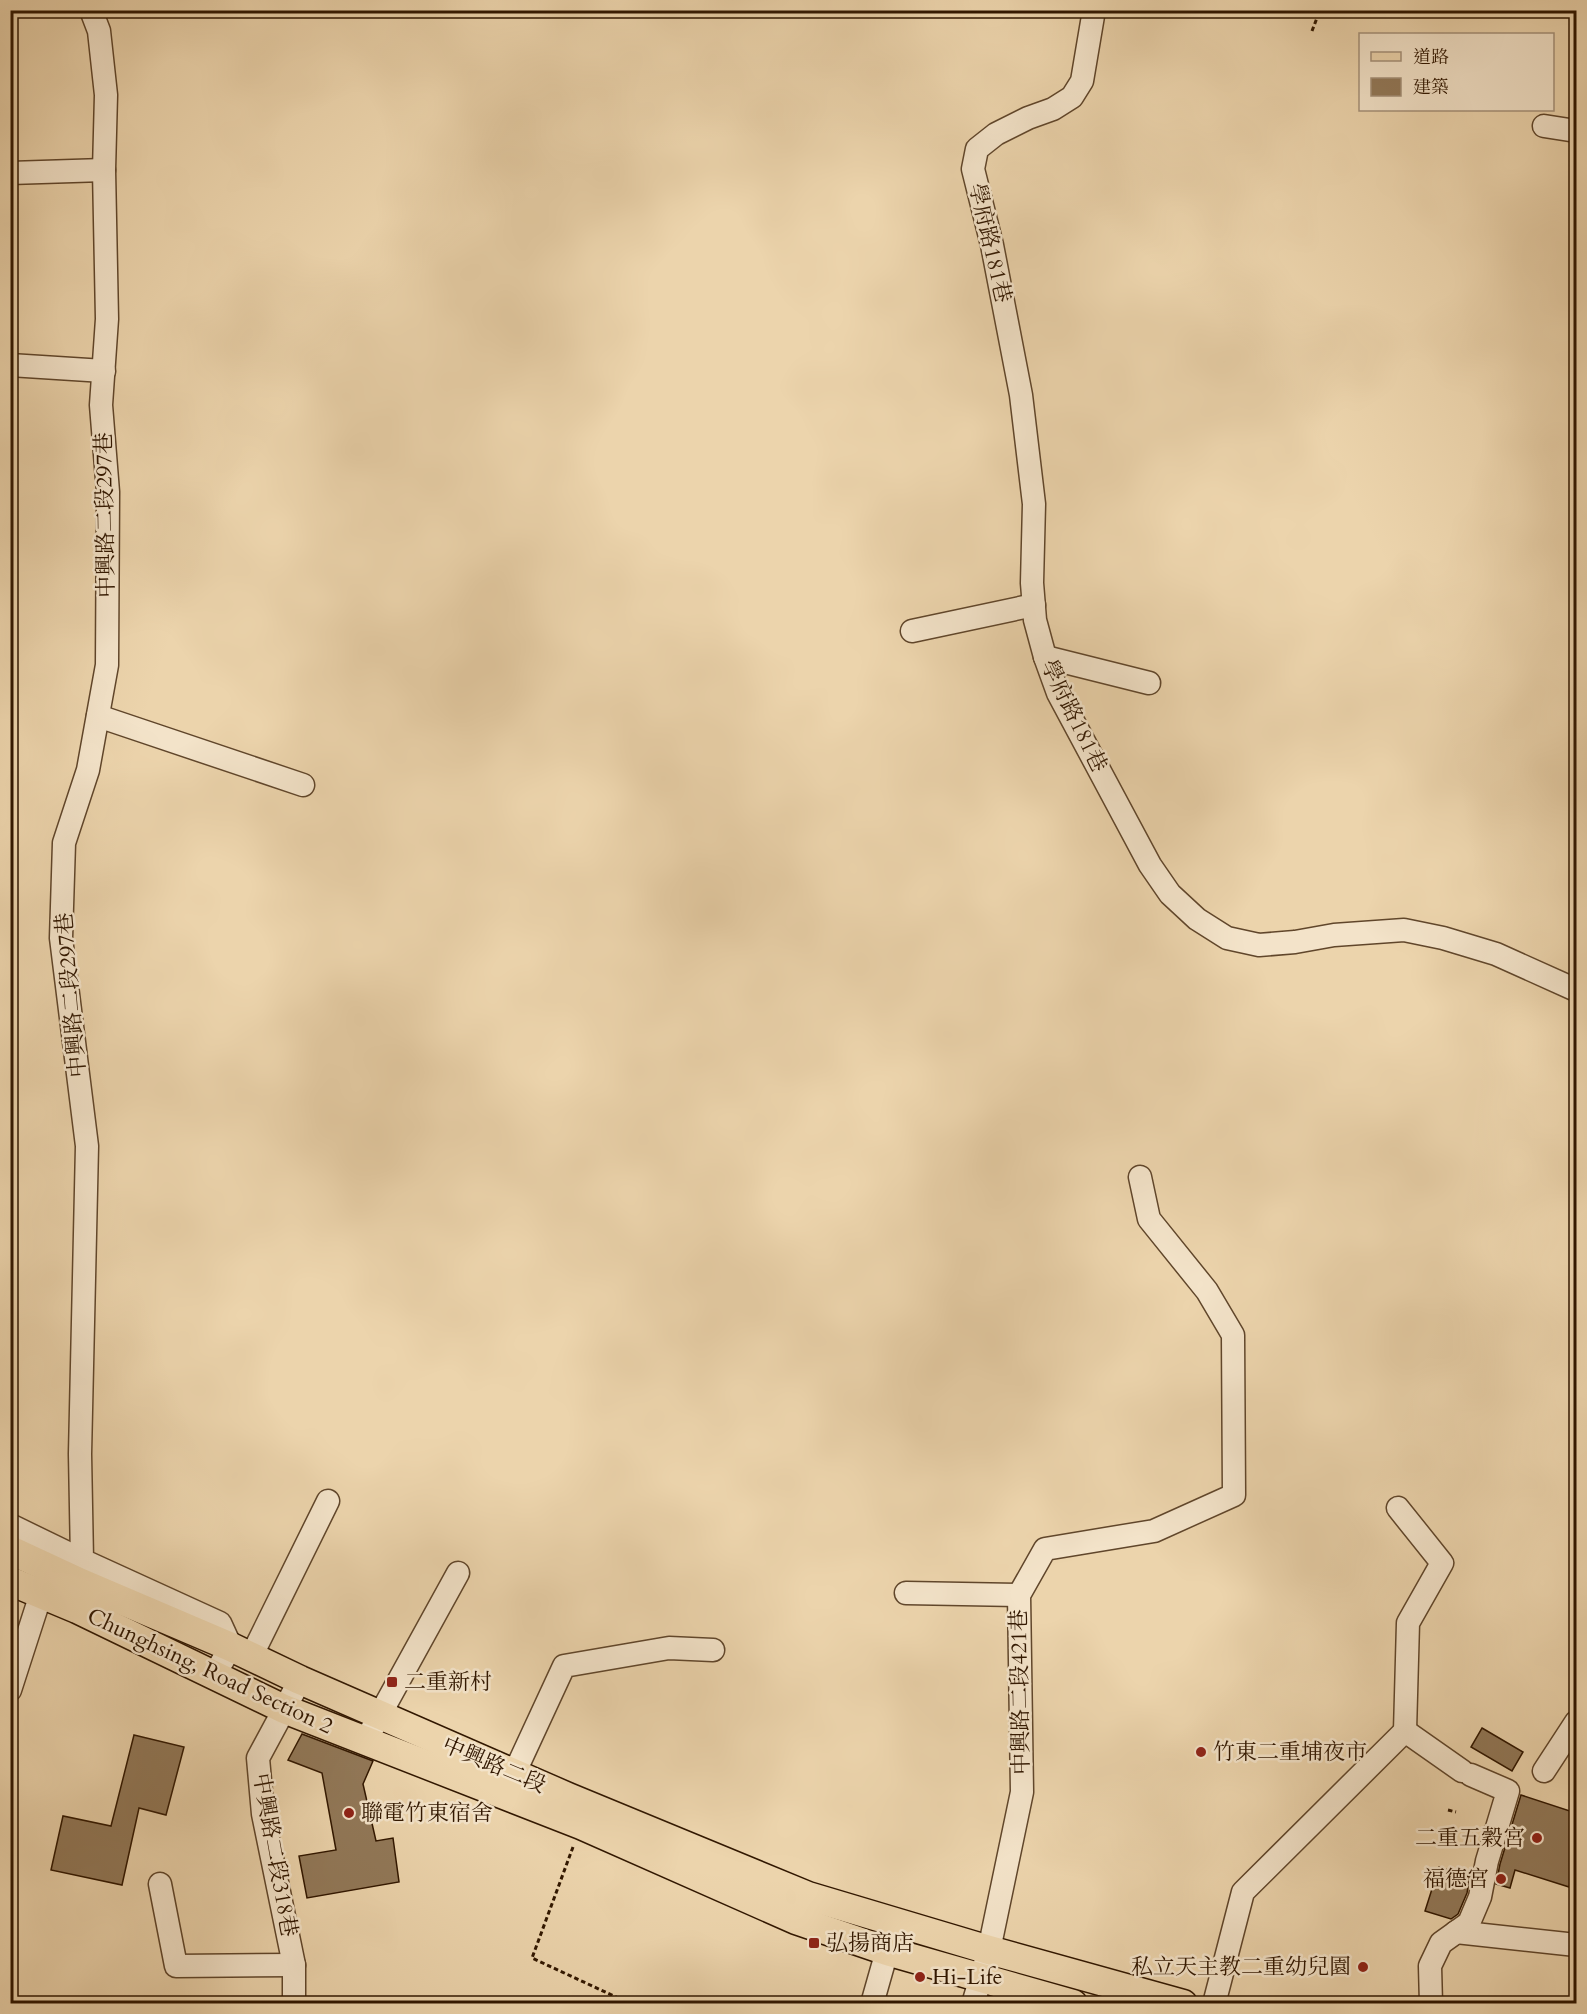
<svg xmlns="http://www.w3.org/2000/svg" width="1587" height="2014" font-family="Cardo,'Noto Serif TC',serif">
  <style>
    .building { fill: #927959; stroke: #311700; stroke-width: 1.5 }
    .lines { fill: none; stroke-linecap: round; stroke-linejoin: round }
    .minor-casing { stroke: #60462b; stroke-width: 25 }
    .major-casing { stroke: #311700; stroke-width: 31 }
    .path { stroke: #311700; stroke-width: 3; stroke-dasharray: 4.5 3; stroke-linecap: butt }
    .minor { stroke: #f3e3c9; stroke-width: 22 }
    .major { stroke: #ecd4ac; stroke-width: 28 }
    .poi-dot { fill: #8f2418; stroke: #f3e3c9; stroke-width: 2 }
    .labels { text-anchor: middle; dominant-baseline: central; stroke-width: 5; stroke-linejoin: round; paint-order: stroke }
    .street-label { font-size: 22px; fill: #311700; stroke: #f3e3c9 }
    .poi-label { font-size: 22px; fill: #311700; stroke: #f3e3c9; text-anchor: start }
  </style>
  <rect width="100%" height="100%" fill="#ecd4ac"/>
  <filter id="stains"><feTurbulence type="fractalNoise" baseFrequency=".00333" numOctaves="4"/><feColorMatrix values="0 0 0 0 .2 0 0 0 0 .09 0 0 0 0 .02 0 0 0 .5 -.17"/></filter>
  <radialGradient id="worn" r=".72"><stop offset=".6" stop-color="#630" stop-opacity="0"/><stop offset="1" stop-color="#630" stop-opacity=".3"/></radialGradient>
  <g class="building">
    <polygon points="1482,1728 1523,1752 1512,1771 1471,1747"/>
    <polygon points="302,1734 373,1761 363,1784 376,1841 393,1838 399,1882 307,1898 299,1856 336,1850 322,1773 288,1760"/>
    <polygon points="134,1735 184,1747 166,1815 139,1808 122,1885 51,1870 63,1816 111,1826"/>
    <polygon points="1521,1795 1576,1813 1576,1863 1569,1887 1515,1870 1510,1888 1496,1884 1500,1864"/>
    <polygon points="1439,1867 1470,1877 1467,1893 1458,1914 1451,1919 1425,1911"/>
  </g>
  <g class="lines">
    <g class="minor-casing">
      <g id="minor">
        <polyline points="91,10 99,31 106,95 104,170 107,319 101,405 108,492 107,665 88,770 64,843 61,938 87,1146 80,1454 82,1560 220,1623 231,1647 214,1675"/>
        <polyline points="1094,10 1082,81 1072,97 1053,109 1028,118 996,134 977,149 973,169 992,245 1021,395 1034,504 1032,583 1035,620 1045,657 1058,693 1150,865 1170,894 1197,919 1227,938 1259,945 1295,942 1334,935 1404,930 1443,938 1496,954 1576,990"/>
        <polyline points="1544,126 1576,131"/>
        <polyline points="10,173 104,170"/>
        <polyline points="10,365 104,371"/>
        <polyline points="912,631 1034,605"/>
        <polyline points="1045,657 1149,683"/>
        <polyline points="98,716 303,785"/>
        <polyline points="1398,1508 1442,1563 1408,1623 1405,1731"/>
        <polyline points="10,1525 82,1560"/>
        <polyline points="906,1593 1019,1595"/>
        <polyline points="251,1657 328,1501"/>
        <polyline points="10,1690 41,1594 49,1580"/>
        <polyline points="366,1740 458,1573"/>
        <polyline points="1544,1771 1576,1722"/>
        <polyline points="514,1774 564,1666 669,1648 713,1650"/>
        <polyline points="160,1884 176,1966 294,1965"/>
        <polyline points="1456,1932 1576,1945"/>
        <polyline points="294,2004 294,1965 263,1814 258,1758 300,1680"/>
        <polyline points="872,2004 887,1951 893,1922"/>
        <polyline points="973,2004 989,1950 1022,1792 1019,1595 1045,1549 1154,1531 1234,1495 1233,1335 1207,1291 1149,1219 1140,1177"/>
        <polyline points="1214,2004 1243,1892 1405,1731 1462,1771"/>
        <polyline points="1431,2004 1430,1966 1441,1943 1469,1923 1480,1897 1487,1861 1508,1791 1471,1775"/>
      </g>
    </g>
    <g class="major-casing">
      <g id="major">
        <polyline points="10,1550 81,1583 231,1647 300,1680 568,1797 808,1896 989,1950 1183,2004"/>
        <polyline points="10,1581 77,1609 284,1709 581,1825 796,1920 887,1951 1073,2004"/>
      </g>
    </g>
    <g class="path">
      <polyline points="1312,31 1320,10"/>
      <polyline points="1448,1810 1456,1812"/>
      <polyline points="573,1847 532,1958 631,2004"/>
      <polyline points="614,2004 617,1997"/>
    </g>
    <use href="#minor" class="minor"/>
    <use href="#major" class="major"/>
  </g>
  <g class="poi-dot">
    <rect x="386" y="1676" width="12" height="12" rx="3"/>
    <circle cx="1201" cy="1752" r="6"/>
    <circle cx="349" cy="1813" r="6"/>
    <circle cx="1537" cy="1838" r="6"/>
    <circle cx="1501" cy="1879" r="6"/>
    <rect x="808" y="1937" width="12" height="12" rx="3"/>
    <circle cx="1363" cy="1967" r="6"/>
    <circle cx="920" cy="1977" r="6"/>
  </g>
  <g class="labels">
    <g class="street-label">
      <text transform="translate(990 243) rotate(77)">學府路181巷</text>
      <text transform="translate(105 515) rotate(-91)">中興路二段297巷</text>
      <text transform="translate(1074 716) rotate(64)">學府路181巷</text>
      <text transform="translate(71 995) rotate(-95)">中興路二段297巷</text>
      <text transform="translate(210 1671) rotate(25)">Chunghsing, Road Section 2</text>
      <text transform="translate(1020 1692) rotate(-91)">中興路二段421巷</text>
      <text transform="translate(494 1765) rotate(23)">中興路二段</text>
      <text transform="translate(275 1855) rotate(80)">中興路二段318巷</text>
    </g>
    <g class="poi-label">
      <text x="404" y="1682">二重新村</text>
      <text x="1213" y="1752">竹東二重埔夜市</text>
      <text x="361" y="1813">聯電竹東宿舍</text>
      <text x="1525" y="1838" text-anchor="end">二重五穀宮</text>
      <text x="1489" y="1879" text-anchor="end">福德宮</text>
      <text x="826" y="1943">弘揚商店</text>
      <text x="1351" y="1967" text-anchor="end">私立天主教二重幼兒園</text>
      <text x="932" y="1977">Hi-Life</text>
    </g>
  </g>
  <rect width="1587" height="2014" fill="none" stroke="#ecd4ac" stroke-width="36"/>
  <rect x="12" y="12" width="1563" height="1990" fill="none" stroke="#311700" stroke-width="3"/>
  <rect x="18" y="18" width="1551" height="1978" fill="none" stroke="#311700" stroke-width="1.5"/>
  <rect x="1359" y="33" width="195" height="78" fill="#f3e3c9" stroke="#a59179" stroke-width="1.5"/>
  <rect x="1371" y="52" width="30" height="9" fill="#ecd4ac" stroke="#a59179" stroke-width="1.5"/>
  <text x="1413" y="63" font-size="18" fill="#311700">道路</text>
  <rect x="1371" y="78" width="30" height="18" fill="#927959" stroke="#a59179" stroke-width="1.5"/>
  <text x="1413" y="93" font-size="18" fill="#311700">建築</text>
  <rect width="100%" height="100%" filter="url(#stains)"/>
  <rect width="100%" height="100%" fill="url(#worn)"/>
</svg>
